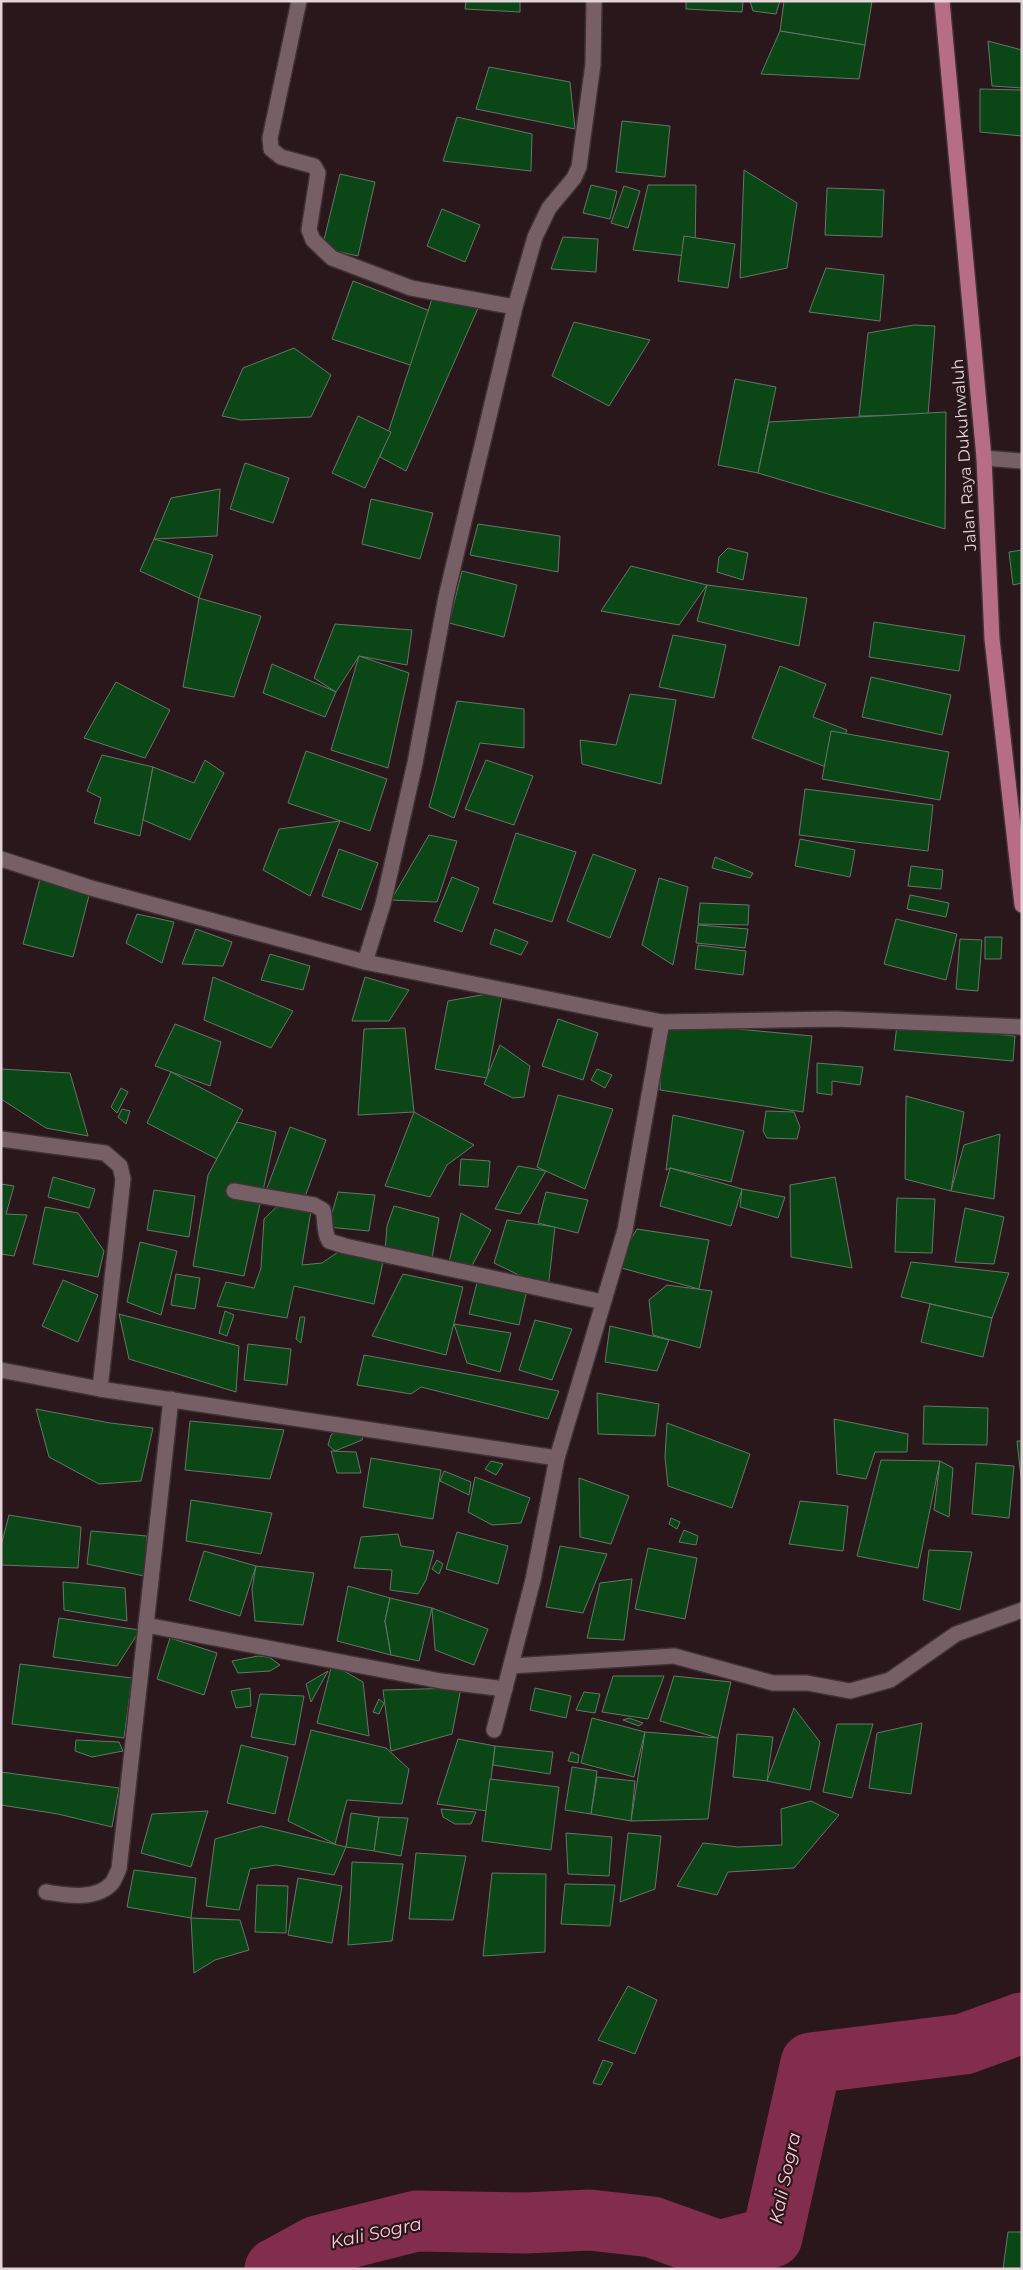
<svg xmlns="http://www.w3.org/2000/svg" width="1023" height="2270" font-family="Montserrat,sans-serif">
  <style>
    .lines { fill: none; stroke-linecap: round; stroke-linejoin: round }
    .river { stroke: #822d4c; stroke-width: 61 }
    .building { fill: #0b4617; stroke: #667667 }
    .minor-casing { stroke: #3f3135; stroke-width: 18 }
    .major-casing { stroke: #3f3135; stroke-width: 18 }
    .minor { stroke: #766066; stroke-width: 15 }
    .major { stroke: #b76d85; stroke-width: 15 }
    .labels { text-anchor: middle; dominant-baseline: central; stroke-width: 4.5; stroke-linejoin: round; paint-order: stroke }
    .street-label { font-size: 16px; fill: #e2d4d8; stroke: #29171c }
    .water-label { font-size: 18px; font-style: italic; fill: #fecbd8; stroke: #29171c }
  </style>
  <rect width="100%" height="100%" fill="#29171c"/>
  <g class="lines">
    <polyline class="river" points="275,2269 317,2246 416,2221 525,2223 590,2220 652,2227 719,2251 772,2237 811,2063 964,2044 1022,2023"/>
  </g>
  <g class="building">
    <polygon points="466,1 520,1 520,12 465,9"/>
    <polygon points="686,1 743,1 742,12 686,9"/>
    <polygon points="750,1 780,1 776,14 753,11"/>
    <polygon points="784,1 872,1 865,45 780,31"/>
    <polygon points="780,31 865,45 859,79 761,74"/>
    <polygon points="988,41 1022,50 1022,88 992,86"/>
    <polygon points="489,67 570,82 575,129 476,109"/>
    <polygon points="980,89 1022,90 1022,136 980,132"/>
    <polygon points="457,117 532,134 531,171 443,161"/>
    <polygon points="622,121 670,126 665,177 616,172"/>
    <polygon points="744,170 797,203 787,268 740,278"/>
    <polygon points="340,174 375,182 358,256 322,248"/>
    <polygon points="591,185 617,191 610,219 583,213"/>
    <polygon points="648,185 696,185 695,257 633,250"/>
    <polygon points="624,186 640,191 628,228 611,223"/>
    <polygon points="827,188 884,190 882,237 825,235"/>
    <polygon points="442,209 480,225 465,262 427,246"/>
    <polygon points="684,236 735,244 728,288 678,281"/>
    <polygon points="563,237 598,239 596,272 551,269"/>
    <polygon points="826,268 884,275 880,321 809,312"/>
    <polygon points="353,281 435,313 425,370 332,339"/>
    <polygon points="432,299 479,306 406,471 380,457"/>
    <polygon points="574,322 650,340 609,406 552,376"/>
    <polygon points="914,325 935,326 928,415 859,416 868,333"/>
    <polygon points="294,348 331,375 311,417 241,420 222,416 243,368"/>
    <polygon points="735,379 776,387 758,473 718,465"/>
    <polygon points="946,412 945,529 758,473 769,422"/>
    <polygon points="358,416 391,432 365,488 332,473"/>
    <polygon points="245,463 289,478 273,523 230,509"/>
    <polygon points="220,489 217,536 154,539 171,498"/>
    <polygon points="371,499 433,513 420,559 362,544"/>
    <polygon points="478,524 560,536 558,572 470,555"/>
    <polygon points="154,539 213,555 199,598 140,571"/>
    <polygon points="728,548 748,553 743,580 717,572 719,557"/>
    <polygon points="1022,550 1022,583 1013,585 1009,552"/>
    <polygon points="631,566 707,585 679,625 601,611"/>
    <polygon points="462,571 517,585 504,637 449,623"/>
    <polygon points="707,585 807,598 799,646 697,621"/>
    <polygon points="199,598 261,616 234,697 183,687"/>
    <polygon points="874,622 965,636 959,671 869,657"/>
    <polygon points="335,624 412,630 407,665 359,656 336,692 314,678"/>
    <polygon points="673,635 726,645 714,698 659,687"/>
    <polygon points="359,656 409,673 388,768 331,750"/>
    <polygon points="272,664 336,692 325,717 263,693"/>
    <polygon points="780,666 826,684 813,717 847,730 831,769 752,738"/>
    <polygon points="871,677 951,695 942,735 862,717"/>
    <polygon points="116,682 170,710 145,758 84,738"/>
    <polygon points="630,694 676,700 661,784 582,764 580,740 616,745"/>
    <polygon points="457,701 524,709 524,748 480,743 454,818 429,807"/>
    <polygon points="831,731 949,752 940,800 822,779"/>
    <polygon points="306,751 387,779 370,831 288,803"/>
    <polygon points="102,755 153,767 140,836 94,823 101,798 87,791"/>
    <polygon points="205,760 224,773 190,840 143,820 153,767 194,783"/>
    <polygon points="486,760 533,776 514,825 465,809"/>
    <polygon points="805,789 933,805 928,851 799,835"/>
    <polygon points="340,821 310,896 263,870 279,829"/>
    <polygon points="516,833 576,852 552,922 493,903"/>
    <polygon points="429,835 457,841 437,902 391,900"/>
    <polygon points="800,839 855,850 850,877 795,866"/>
    <polygon points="339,849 378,863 361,910 322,896"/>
    <polygon points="593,854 636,870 610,938 567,921"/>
    <polygon points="715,857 753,873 750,878 712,868"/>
    <polygon points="911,866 943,870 941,889 908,886"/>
    <polygon points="41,875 91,888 73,957 23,944"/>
    <polygon points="452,877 479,888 462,932 434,921"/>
    <polygon points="659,878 688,887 673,965 642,945"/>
    <polygon points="910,895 949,903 946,917 907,909"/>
    <polygon points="700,903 749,905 748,925 698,924"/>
    <polygon points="137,914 174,922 162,963 126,943"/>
    <polygon points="896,919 957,934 946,980 884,964"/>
    <polygon points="698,925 748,929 745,948 696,943"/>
    <polygon points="196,929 232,942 223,966 182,964"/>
    <polygon points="495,929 528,942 521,955 490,944"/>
    <polygon points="985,937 1002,937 1001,959 985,959"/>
    <polygon points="960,939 982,940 978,991 956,989"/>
    <polygon points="698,945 746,951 743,975 695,969"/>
    <polygon points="270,954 310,966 303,990 261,980"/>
    <polygon points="213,977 293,1011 271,1048 204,1020"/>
    <polygon points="365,977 409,990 389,1021 352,1021"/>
    <polygon points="503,991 487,1078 435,1069 448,1001"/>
    <polygon points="558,1019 598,1033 583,1080 542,1066"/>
    <polygon points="662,1022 812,1036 803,1112 660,1090"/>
    <polygon points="175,1024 221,1042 210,1086 155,1066"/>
    <polygon points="897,1025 1015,1036 1013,1061 894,1050"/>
    <polygon points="405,1028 414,1112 358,1115 364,1029"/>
    <polygon points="500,1045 530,1066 524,1097 513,1098 484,1084"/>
    <polygon points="817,1063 863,1067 860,1085 832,1081 832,1095 817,1093"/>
    <polygon points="1,1069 70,1073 88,1136 46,1128 1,1099"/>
    <polygon points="597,1069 612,1075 605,1088 591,1080"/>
    <polygon points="171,1072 243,1110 217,1159 147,1123"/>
    <polygon points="121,1088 128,1092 117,1113 111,1107"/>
    <polygon points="558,1095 613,1109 585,1189 537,1167"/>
    <polygon points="906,1096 964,1112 951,1191 905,1179"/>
    <polygon points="122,1109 130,1111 126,1124 118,1117"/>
    <polygon points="766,1111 794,1112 800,1127 797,1139 767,1138 763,1131"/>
    <polygon points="414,1112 474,1145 447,1165 430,1197 385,1186"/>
    <polygon points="673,1115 744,1131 731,1182 670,1168 666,1170"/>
    <polygon points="237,1122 276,1132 244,1276 193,1266 208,1175"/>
    <polygon points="290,1127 326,1140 303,1202 267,1188"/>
    <polygon points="1000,1134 994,1199 951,1191 964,1145"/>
    <polygon points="461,1159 490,1161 488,1187 459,1185"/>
    <polygon points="518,1166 546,1171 520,1214 495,1209"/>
    <polygon points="670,1168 742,1189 731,1226 660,1206"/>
    <polygon points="53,1177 95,1189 89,1208 48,1197"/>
    <polygon points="835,1177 852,1268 791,1257 790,1185"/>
    <polygon points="1,1184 14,1186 6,1214 27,1215 14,1256 1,1254"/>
    <polygon points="742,1189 785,1197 778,1218 740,1207"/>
    <polygon points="154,1190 195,1196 189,1237 147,1230"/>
    <polygon points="338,1192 375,1195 369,1231 328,1227"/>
    <polygon points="546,1192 588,1200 578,1233 538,1223"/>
    <polygon points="288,1196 312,1205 302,1265 322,1263 344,1248 385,1252 374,1304 294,1286 287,1318 217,1306 226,1282 254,1288 261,1268 264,1219"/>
    <polygon points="897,1198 935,1199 932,1253 895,1252"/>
    <polygon points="394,1206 439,1218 432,1258 385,1252 387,1226"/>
    <polygon points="45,1207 78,1213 104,1251 98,1277 33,1264"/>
    <polygon points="965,1208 1004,1217 994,1264 955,1262"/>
    <polygon points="461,1213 491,1230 467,1275 447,1270"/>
    <polygon points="507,1220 555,1227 548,1289 494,1263"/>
    <polygon points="637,1229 709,1240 699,1289 614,1266"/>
    <polygon points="140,1242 177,1251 161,1315 127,1302"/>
    <polygon points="911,1262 1009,1273 992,1318 901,1297"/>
    <polygon points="176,1274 200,1278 195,1309 171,1305"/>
    <polygon points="403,1274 463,1287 446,1355 372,1336"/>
    <polygon points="478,1279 527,1290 519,1325 469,1314"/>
    <polygon points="63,1280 98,1295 78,1342 42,1326"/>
    <polygon points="667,1285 712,1291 700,1348 653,1335 649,1300"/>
    <polygon points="930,1304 992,1318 983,1357 921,1342"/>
    <polygon points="225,1311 234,1315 227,1336 219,1333"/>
    <polygon points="119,1314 239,1346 236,1392 129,1359"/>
    <polygon points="300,1317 305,1317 301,1343 296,1339"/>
    <polygon points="535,1320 572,1329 552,1380 519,1370"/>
    <polygon points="454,1324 511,1333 500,1372 467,1363"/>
    <polygon points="610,1326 669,1340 657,1371 605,1362"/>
    <polygon points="248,1344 291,1349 287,1385 244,1380"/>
    <polygon points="364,1355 559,1391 548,1419 421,1387 411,1394 357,1385"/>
    <polygon points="597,1393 659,1404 655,1436 598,1434"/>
    <polygon points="924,1406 988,1408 987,1445 923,1444"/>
    <polygon points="36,1409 110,1423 153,1428 141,1481 99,1484 49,1457"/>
    <polygon points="834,1419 908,1434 907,1452 875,1452 866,1479 837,1474"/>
    <polygon points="190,1421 284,1430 270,1479 185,1470"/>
    <polygon points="667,1423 750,1454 732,1508 668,1486 665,1457"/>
    <polygon points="338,1429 350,1430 354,1435 358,1430 364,1433 362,1440 335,1451 328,1445 331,1435"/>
    <polygon points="1017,1441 1022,1441 1022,1480 1021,1477"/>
    <polygon points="331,1451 356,1452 361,1473 337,1473"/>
    <polygon points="371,1458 441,1470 433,1519 363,1507"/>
    <polygon points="881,1460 940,1461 918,1568 857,1556"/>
    <polygon points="491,1461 503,1464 496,1475 485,1469"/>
    <polygon points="940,1461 953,1468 949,1517 934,1510"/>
    <polygon points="976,1463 1014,1466 1009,1518 972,1514"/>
    <polygon points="444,1471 471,1482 469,1495 440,1481"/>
    <polygon points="475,1477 530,1498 521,1523 492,1525 468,1512"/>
    <polygon points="579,1478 629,1496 611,1544 580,1537"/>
    <polygon points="191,1500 272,1513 261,1554 186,1541"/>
    <polygon points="800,1501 848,1506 843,1551 789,1544"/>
    <polygon points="9,1515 81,1527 78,1568 1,1565 1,1546"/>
    <polygon points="671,1518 680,1522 677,1529 669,1524"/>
    <polygon points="684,1530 698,1536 696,1545 679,1542"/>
    <polygon points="91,1531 147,1536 144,1576 87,1564"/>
    <polygon points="457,1532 508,1546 498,1584 446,1569"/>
    <polygon points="398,1534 401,1546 434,1551 426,1580 418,1594 390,1590 392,1570 354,1568 361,1537"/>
    <polygon points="560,1546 607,1554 583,1613 546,1607"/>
    <polygon points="648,1548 697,1558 685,1619 635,1609"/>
    <polygon points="929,1550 972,1552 960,1610 923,1600"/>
    <polygon points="204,1551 256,1566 240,1616 189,1600"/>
    <polygon points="437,1560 443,1564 439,1574 432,1569"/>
    <polygon points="256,1566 314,1573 303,1625 255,1621 252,1589"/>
    <polygon points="632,1579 624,1640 587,1638 600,1583"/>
    <polygon points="63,1582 125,1588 127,1621 64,1610"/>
    <polygon points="348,1586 390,1598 385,1621 391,1655 337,1641"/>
    <polygon points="390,1598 432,1608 419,1661 391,1655 385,1621"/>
    <polygon points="432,1608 488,1629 474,1665 435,1650"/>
    <polygon points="59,1618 140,1630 117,1666 53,1657"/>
    <polygon points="170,1638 217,1653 204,1695 157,1679"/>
    <polygon points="258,1656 269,1657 280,1665 270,1671 238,1673 232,1661"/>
    <polygon points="20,1664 132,1678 124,1738 12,1724"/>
    <polygon points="332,1664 363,1682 369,1736 317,1723"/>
    <polygon points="328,1671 311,1702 306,1684"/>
    <polygon points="613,1676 664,1676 648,1719 602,1712"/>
    <polygon points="674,1676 731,1682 718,1738 660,1721"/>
    <polygon points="250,1688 251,1706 236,1708 231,1691"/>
    <polygon points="461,1688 452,1734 391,1751 383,1690"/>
    <polygon points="535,1688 571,1696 566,1718 530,1710"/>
    <polygon points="584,1692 600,1694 595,1713 576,1710"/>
    <polygon points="260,1694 304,1696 295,1745 251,1737"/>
    <polygon points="379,1699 384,1703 379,1714 373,1712"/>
    <polygon points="794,1708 820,1742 810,1790 767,1781"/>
    <polygon points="592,1718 645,1732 634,1777 581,1763"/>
    <polygon points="629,1718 643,1723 639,1726 623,1720"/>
    <polygon points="922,1723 911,1794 869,1788 877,1733"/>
    <polygon points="837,1724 873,1724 852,1798 823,1792"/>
    <polygon points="311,1730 386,1748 409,1769 402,1804 347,1800 335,1844 288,1821"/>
    <polygon points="645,1732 718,1738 708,1819 631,1821"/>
    <polygon points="737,1734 773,1737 767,1781 733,1777"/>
    <polygon points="458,1739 495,1746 487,1811 437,1804"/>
    <polygon points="76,1740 119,1742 123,1751 92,1757 75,1751"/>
    <polygon points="241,1745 288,1757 275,1814 227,1803"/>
    <polygon points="495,1746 553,1752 550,1774 493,1765"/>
    <polygon points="571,1752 579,1755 578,1763 568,1761"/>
    <polygon points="572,1767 597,1771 591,1814 565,1810"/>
    <polygon points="1,1772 119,1788 112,1827 58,1814 1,1805"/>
    <polygon points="597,1777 635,1781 631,1821 591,1814"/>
    <polygon points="490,1779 559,1787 551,1850 482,1841"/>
    <polygon points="811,1801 839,1815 794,1868 728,1872 717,1895 677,1886 703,1843 738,1847 782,1845 781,1809"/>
    <polygon points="441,1809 476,1812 471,1824 455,1824 443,1817"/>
    <polygon points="208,1811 191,1867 141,1853 152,1814"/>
    <polygon points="351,1813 379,1817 374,1851 346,1847"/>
    <polygon points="379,1817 408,1818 401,1856 374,1851"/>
    <polygon points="261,1826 346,1847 334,1875 276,1865 250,1869 239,1910 206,1906 215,1839"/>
    <polygon points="566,1833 612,1837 609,1876 568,1874"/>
    <polygon points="628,1833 661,1836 655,1889 620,1902"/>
    <polygon points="416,1853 466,1856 453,1920 409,1919"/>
    <polygon points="352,1862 403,1864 392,1941 348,1945"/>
    <polygon points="134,1870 196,1878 191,1918 127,1907"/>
    <polygon points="492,1873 546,1874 545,1952 483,1956"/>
    <polygon points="298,1878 342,1886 332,1943 288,1935"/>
    <polygon points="565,1884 615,1885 610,1926 561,1924"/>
    <polygon points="257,1885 288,1886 286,1933 255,1932"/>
    <polygon points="191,1918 240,1920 249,1950 215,1960 194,1973"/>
    <polygon points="628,1986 657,2000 635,2054 598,2040"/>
    <polygon points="603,2060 613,2063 601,2085 593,2083"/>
    <polygon points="1008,2232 1022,2232 1022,2269 1003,2269"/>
  </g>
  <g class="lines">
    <g class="minor-casing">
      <g id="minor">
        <polyline points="299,1 270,138 271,149 281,157 314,166 318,173 309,230 313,240 332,258 411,288 515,307"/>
        <polyline points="984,458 1022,461"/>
        <polyline points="1,859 91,888 365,962 662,1022 836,1019 1022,1027"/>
        <polyline points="365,962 383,904 415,763 446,597 515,307 535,237 549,208 574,178 579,167 593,64 594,1"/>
        <polyline points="1,1139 105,1153 120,1166 123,1179 100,1389"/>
        <path d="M 234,1191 L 314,1205 L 323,1210 C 326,1221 323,1230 329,1241 L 345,1246 L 603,1302"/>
        <polyline points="1,1370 100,1389 557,1458"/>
        <polyline points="146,1625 441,1681 505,1689"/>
        <polyline points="511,1666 674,1656 773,1683 807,1683 850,1691 890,1680 956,1634 1022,1610"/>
        <polyline points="494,1730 533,1580 557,1458 625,1230 662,1022"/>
        <path d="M 46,1892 C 66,1895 96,1901 112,1883 C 115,1879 117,1873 119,1869 L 171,1399"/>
      </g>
    </g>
    <g class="major-casing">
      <polyline id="major" points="942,1 984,458 992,639 1022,905"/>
    </g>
    <use href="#minor" class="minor"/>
    <use href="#major" class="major"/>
  </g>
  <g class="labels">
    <g class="street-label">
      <text transform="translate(964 455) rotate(-94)">Jalan Raya Dukuhwaluh</text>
    </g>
    <g class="water-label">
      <text transform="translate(785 2178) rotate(-78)">Kali Sogra</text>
      <text transform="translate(376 2233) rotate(-12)">Kali Sogra</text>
    </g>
  </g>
  <rect width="1023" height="2270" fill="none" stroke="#e2d4d8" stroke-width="5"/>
</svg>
